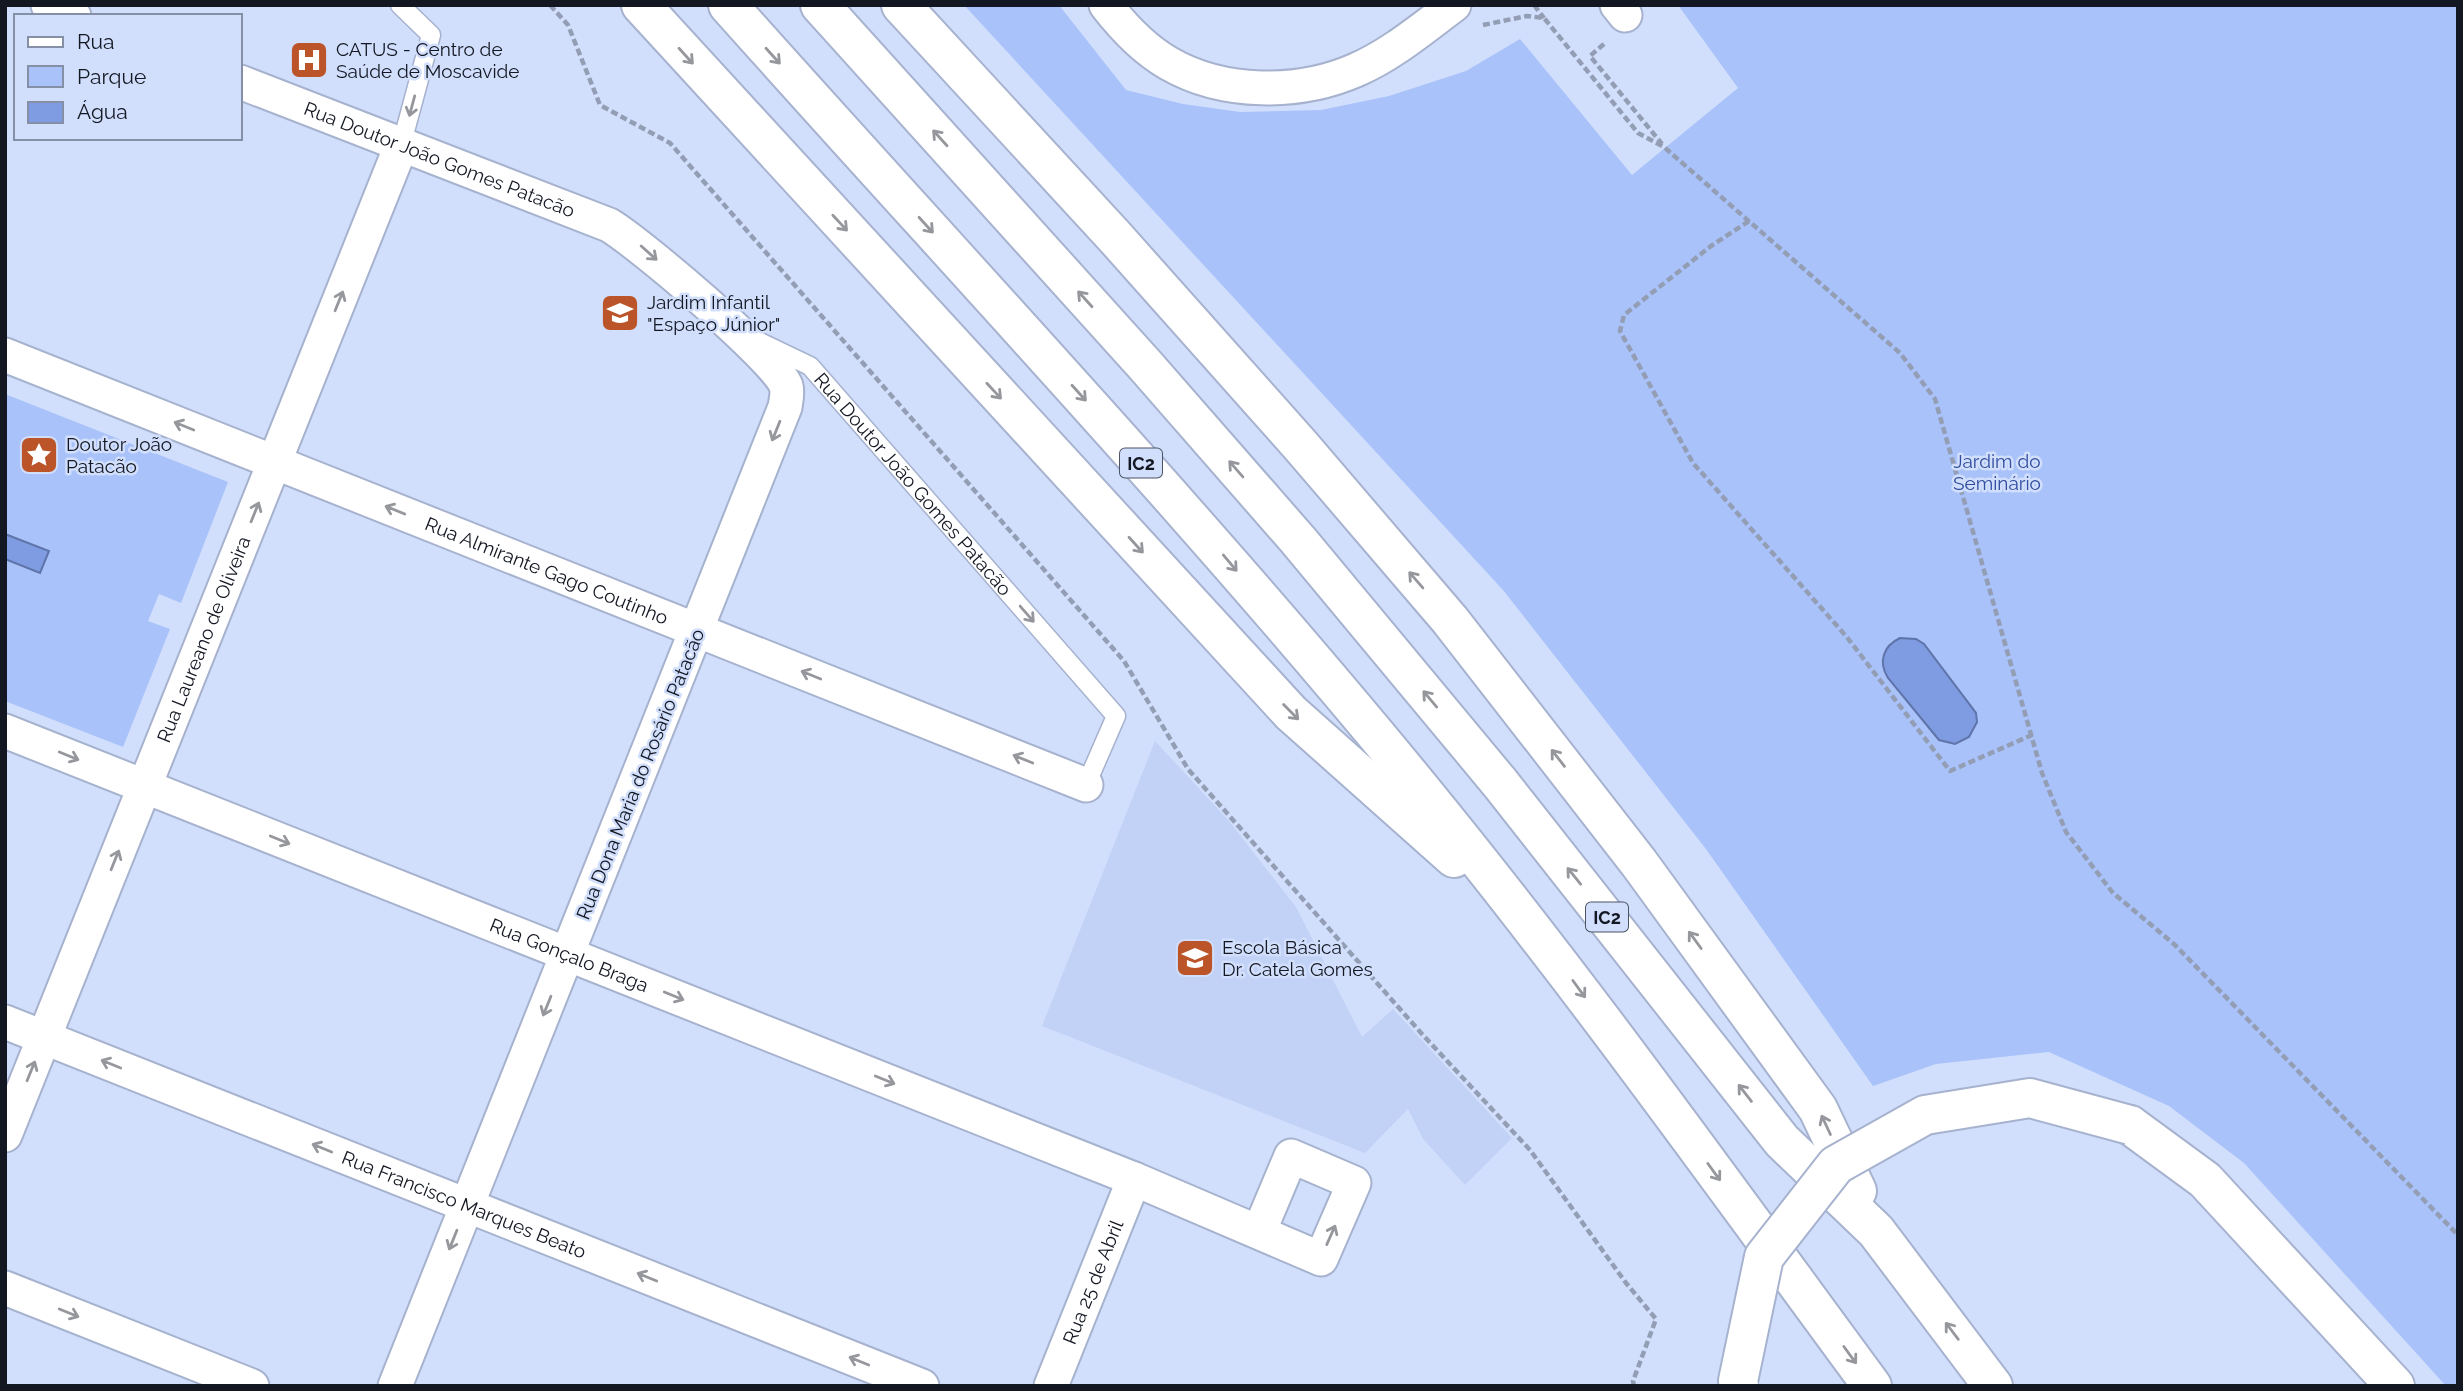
<svg xmlns="http://www.w3.org/2000/svg" width="2463" height="1391" font-family="Raleway,sans-serif">
  <style>
    .built { fill: #c2d2f6 }
    .green { fill: #a9c2fa }
    .water { fill: #7f9ce2; stroke: #5f74a8; stroke-width: 2 }
    .lines { fill: none; stroke-linecap: round; stroke-linejoin: round }
    .lane-casing { stroke: #a6b2ce; stroke-width: 21 }
    .street-casing { stroke: #a6b2ce; stroke-width: 37 }
    .secondary-casing { stroke: #a6b2ce; stroke-width: 42 }
    .highway-casing { stroke: #a6b2ce; stroke-width: 42 }
    .path { stroke: #939db4; stroke-width: 4.5; stroke-dasharray: 7 3.5; stroke-linecap: butt }
    .lane { stroke: #fff; stroke-width: 18 }
    .street { stroke: #fff; stroke-width: 33 }
    .secondary { stroke: #fff; stroke-width: 38 }
    .highway { stroke: #fff; stroke-width: 38 }
    .secondary-bridge-casing { stroke: #a6b2ce; stroke-width: 42; stroke-linecap: butt }
    .secondary-bridge { stroke: #fff; stroke-width: 38 }
    .oneway { stroke: #95979c }
    .labels { text-anchor: middle; dominant-baseline: central; stroke-width: 5; stroke-linejoin: round; paint-order: stroke }
    .shield { fill: #d1dffc; stroke: #4c5363; stroke-width: 2 }
    .shield-label { font-size: 18px; font-weight: bold; fill: #131722 }
    .poi-label { font-size: 19px; fill: #131722; stroke: #d1dffc; text-anchor: start }
    .street-label { font-size: 19px; fill: #131722; stroke: #d1dffc }
    .park-label { font-size: 19px; fill: #304d9f; stroke: #d1dffc }
  </style>
  <rect width="100%" height="100%" fill="#d1dffc"/>
  <polygon class="built" points="1155,741 1229,821 1296,907 1362,1037 1393,1009 1512,1138 1465,1185 1423,1139 1408,1109 1365,1153 1042,1026"/>
  <g class="green">
    <polygon points="964,5 1059,5 1126,90 1183,104 1240,112 1321,110 1389,96 1466,71 1520,39 1632,175 1738,88 1678,5 2458,5 2458,1386 2446,1386 2244,1163 2169,1106 2049,1052 1936,1064 1873,1086 1706,849 1503,590"/>
    <polygon points="5,394 228,482 181,603 159,594 148,621 170,629 123,747 5,701"/>
  </g>
  <g class="water">
    <polygon points="5,534 49,551 40,573 5,559"/>
    <path d="M 1900,638 L 1916,639 L 1924,644 L 1976,713 L 1977,722 L 1969,737 L 1955,744 L 1939,740 L 1888,678 C 1878,662 1883,646 1900,638 Z"/>
  </g>
  <g class="lines">
    <g class="lane-casing">
      <g id="lane">
        <polyline points="400,5 431,35 401,146"/>
        <path id="s1" d="M 762,343 L 810,366 L 1116,716 L 1086,785"/>
      </g>
    </g>
    <g class="street-casing">
      <g id="street">
        <polyline points="48,5 74,16"/>
        <path d="M 1106,5 C 1123,27 1144,49 1168,63 C 1223,95 1299,95 1356,70 C 1391,55 1423,28 1454,5"/>
        <polyline points="1617,5 1625,15"/>
        <path id="s2" d="M 240,82 L 609,225 C 638,242 778,360 786,386 C 788,392 786,401 785,407 L 395,1386"/>
        <path id="s3" d="M 5,355 L 1086,785"/>
        <path id="s4" d="M 5,731 L 1134,1179 L 1321,1259 L 1354,1183 L 1291,1156 L 1259,1232"/>
        <path id="s5" d="M 5,1022 L 922,1386"/>
        <path id="s6" d="M 5,1135 L 401,146"/>
        <polyline points="5,1288 252,1386"/>
        <path id="s7" d="M 1051,1386 L 1134,1179"/>
      </g>
    </g>
    <g class="secondary-casing">
      <polyline id="secondary" points="2130,1125 2205,1180 2395,1386"/>
    </g>
    <g class="highway-casing">
      <g id="highway">
        <polyline points="641,5 1291,713 1454,858"/>
        <path d="M 728,5 C 960,265 1200,519 1421,789 C 1579,982 1724,1185 1872,1386"/>
        <polyline points="820,5 1145,365 1298,540 1500,783 1782,1141 1876,1231 1993,1386"/>
        <polyline points="901,5 1114,236 1301,446 1450,620 1639,863 1818,1109 1857,1191"/>
      </g>
    </g>
    <g class="path">
      <polyline points="550,5 568,25 600,105 670,143 1124,661 1188,769 1422,1034 1530,1150 1626,1283 1656,1319 1633,1381 1634,1386"/>
      <polyline points="1534,5 1544,18"/>
      <polyline points="1483,25 1527,16 1544,18 1638,133 1664,147 1900,353 1935,399 2042,773 2066,832 2113,893 2175,945 2458,1235"/>
      <polyline points="1604,44 1590,56 1662,144"/>
      <polyline points="1749,221 1711,246 1624,315 1620,331 1693,463 1846,636 1950,771 2032,735"/>
    </g>
    <use href="#lane" class="lane"/>
    <use href="#street" class="street"/>
    <use href="#secondary" class="secondary"/>
    <use href="#highway" class="highway"/>
    <g class="secondary-bridge-casing">
      <polyline id="secondary-bridge" points="1739,1386 1738,1381 1764,1257 1836,1165 1925,1115 2030,1098 2130,1125"/>
    </g>
    <use href="#secondary-bridge" class="secondary-bridge"/>
  </g>
  <defs><path id="oneway-shaft" d="M-6 0H5M1.5-3L5.5 0L1.5 3" fill="none" stroke-width="1.6" stroke-linecap="round" stroke-linejoin="round" transform="scale(1.75)"/></defs>
  <g class="oneway">
    <use href="#oneway-shaft" transform="translate(686 56) rotate(48)"/>
    <use href="#oneway-shaft" transform="translate(773 56) rotate(48)"/>
    <use href="#oneway-shaft" transform="translate(412 106) rotate(105)"/>
    <use href="#oneway-shaft" transform="translate(940 138) rotate(-132)"/>
    <use href="#oneway-shaft" transform="translate(840 223) rotate(47)"/>
    <use href="#oneway-shaft" transform="translate(926 225) rotate(48)"/>
    <use href="#oneway-shaft" transform="translate(649 253) rotate(42)"/>
    <use href="#oneway-shaft" transform="translate(1085 299) rotate(-132)"/>
    <use href="#oneway-shaft" transform="translate(339 301) rotate(-68)"/>
    <use href="#oneway-shaft" transform="translate(994 391) rotate(47)"/>
    <use href="#oneway-shaft" transform="translate(1079 393) rotate(48)"/>
    <use href="#oneway-shaft" transform="translate(184 426) rotate(-158)"/>
    <use href="#oneway-shaft" transform="translate(776 431) rotate(112)"/>
    <use href="#oneway-shaft" transform="translate(1236 469) rotate(-131)"/>
    <use href="#oneway-shaft" transform="translate(395 510) rotate(-158)"/>
    <use href="#oneway-shaft" transform="translate(255 512) rotate(-68)"/>
    <use href="#oneway-shaft" transform="translate(1136 545) rotate(48)"/>
    <use href="#oneway-shaft" transform="translate(1230 563) rotate(50)"/>
    <use href="#oneway-shaft" transform="translate(1416 580) rotate(-131)"/>
    <use href="#oneway-shaft" transform="translate(1027 614) rotate(49)"/>
    <use href="#oneway-shaft" transform="translate(811 675) rotate(-158)"/>
    <use href="#oneway-shaft" transform="translate(1430 699) rotate(-130)"/>
    <use href="#oneway-shaft" transform="translate(1291 712) rotate(45)"/>
    <use href="#oneway-shaft" transform="translate(69 756) rotate(22)"/>
    <use href="#oneway-shaft" transform="translate(1558 758) rotate(-128)"/>
    <use href="#oneway-shaft" transform="translate(1023 759) rotate(-158)"/>
    <use href="#oneway-shaft" transform="translate(280 840) rotate(22)"/>
    <use href="#oneway-shaft" transform="translate(115 860) rotate(-68)"/>
    <use href="#oneway-shaft" transform="translate(1574 876) rotate(-129)"/>
    <use href="#oneway-shaft" transform="translate(1695 940) rotate(-126)"/>
    <use href="#oneway-shaft" transform="translate(1579 989) rotate(54)"/>
    <use href="#oneway-shaft" transform="translate(674 996) rotate(22)"/>
    <use href="#oneway-shaft" transform="translate(547 1006) rotate(112)"/>
    <use href="#oneway-shaft" transform="translate(111 1064) rotate(-158)"/>
    <use href="#oneway-shaft" transform="translate(31 1071) rotate(-68)"/>
    <use href="#oneway-shaft" transform="translate(885 1080) rotate(22)"/>
    <use href="#oneway-shaft" transform="translate(1745 1093) rotate(-128)"/>
    <use href="#oneway-shaft" transform="translate(1826 1125) rotate(-115)"/>
    <use href="#oneway-shaft" transform="translate(322 1148) rotate(-158)"/>
    <use href="#oneway-shaft" transform="translate(1714 1172) rotate(54)"/>
    <use href="#oneway-shaft" transform="translate(1331 1235) rotate(-66)"/>
    <use href="#oneway-shaft" transform="translate(453 1240) rotate(112)"/>
    <use href="#oneway-shaft" transform="translate(647 1277) rotate(-158)"/>
    <use href="#oneway-shaft" transform="translate(69 1313) rotate(22)"/>
    <use href="#oneway-shaft" transform="translate(1952 1331) rotate(-127)"/>
    <use href="#oneway-shaft" transform="translate(1850 1355) rotate(54)"/>
    <use href="#oneway-shaft" transform="translate(859 1361) rotate(-158)"/>
  </g>
  <defs>
    <g id="hospital-square" transform="scale(2.0125)"><rect x="-9" y="-9" width="18" height="18" rx="4" fill="#bb5529" stroke="#d1dffc"/><path d="M-5-5h3v3.5h4V-5h3V5h-3V1.5h-4V5h-3Z" fill="#fff"/></g>
    <g id="school-square" transform="scale(2.0125)"><rect x="-9" y="-9" width="18" height="18" rx="4" fill="#bb5529" stroke="#d1dffc"/><path d="M0-5L7-2L0 1L-7-2ZM-4 1L0 2.5L4 1V4Q0 6-4 4Z" fill="#fff"/></g>
    <g id="sight-square" transform="scale(2.0125)"><rect x="-9" y="-9" width="18" height="18" rx="4" fill="#bb5529" stroke="#d1dffc"/><path d="M0-6L1.8-2.2L6-1.7L2.9 1.2L3.7 5.4L0 3.3L-3.7 5.4L-2.9 1.2L-6-1.7L-1.8-2.2Z" fill="#fff"/></g>
  </defs>
  <g fill-rule="evenodd">
    <use href="#hospital-square" x="309" y="60"/>
    <use href="#school-square" x="620" y="313"/>
    <use href="#sight-square" x="39" y="455"/>
    <use href="#school-square" x="1195" y="958"/>
  </g>
  <g class="labels">
    <g class="shield">
      <rect x="1120" y="448.5" width="42" height="29" rx="5"/>
      <rect x="1586" y="902.5" width="42" height="29" rx="5"/>
    </g>
    <g class="shield-label">
      <text x="1141" y="463">IC2</text>
      <text x="1607" y="917">IC2</text>
    </g>
    <g class="poi-label">
      <text x="336" y="49">CATUS - Centro de<tspan x="336" dy="22">Saúde de Moscavide</tspan></text>
      <text x="647" y="302">Jardim Infantil<tspan x="647" dy="22">"Espaço Júnior"</tspan></text>
      <text x="66" y="444">Doutor João<tspan x="66" dy="22">Patacão</tspan></text>
      <text x="1222" y="947">Escola Básica<tspan x="1222" dy="22">Dr. Catela Gomes</tspan></text>
    </g>
    <g class="street-label">
      <text stroke="none"><textPath href="#s2" startOffset="214">Rua Doutor João Gomes Patacão</textPath></text>
      <text stroke="none"><textPath href="#s1" startOffset="210">Rua Doutor João Gomes Patacão</textPath></text>
      <text stroke="none"><textPath href="#s3" startOffset="583">Rua Almirante Gago Coutinho</textPath></text>
      <text stroke="none"><textPath href="#s6" startOffset="534">Rua Laureano de Oliveira</textPath></text>
      <text transform="translate(640 774) rotate(-68)">Rua Dona Maria do Rosário Patacão</text>
      <text stroke="none"><textPath href="#s4" startOffset="607">Rua Gonçalo Braga</textPath></text>
      <text stroke="none"><textPath href="#s5" startOffset="494">Rua Francisco Marques Beato</textPath></text>
      <text stroke="none"><textPath href="#s7" startOffset="112">Rua 25 de Abril</textPath></text>
    </g>
    <g class="park-label">
      <text x="1997" y="461">Jardim do<tspan x="1997" dy="22">Seminário</tspan></text>
    </g>
  </g>
  <rect width="2463" height="1391" fill="none" stroke="#131722" stroke-width="14"/>
  <rect x="14" y="14" width="228" height="126" fill="#d1dffc" stroke="#858fa5" stroke-width="2"/>
  <rect x="28" y="37" width="35" height="10" fill="#ffffff" stroke="#858fa5" stroke-width="2"/>
  <text x="77" y="49" font-size="21" fill="#131722">Rua</text>
  <rect x="28" y="66" width="35" height="21" fill="#a9c2fa" stroke="#858fa5" stroke-width="2"/>
  <text x="77" y="84" font-size="21" fill="#131722">Parque</text>
  <rect x="28" y="102" width="35" height="21" fill="#7f9ce2" stroke="#858fa5" stroke-width="2"/>
  <text x="77" y="119" font-size="21" fill="#131722">Água</text>
</svg>
